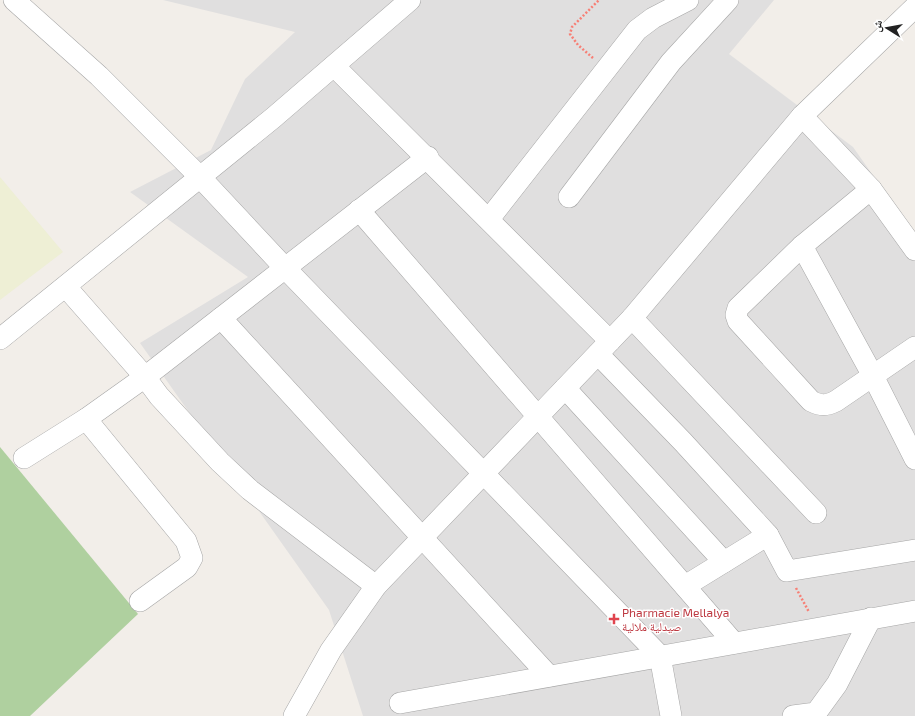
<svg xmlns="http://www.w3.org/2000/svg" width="915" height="716" font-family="'Exo 2','Noto Naskh Arabic',sans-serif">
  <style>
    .residential { fill: #e0dfdf }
    .farmland { fill: #eeefd5 }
    .forest { fill: #afd09f }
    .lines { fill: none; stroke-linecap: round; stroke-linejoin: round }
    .minor-casing { stroke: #a6a6a6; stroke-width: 22 }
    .path { stroke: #f77f75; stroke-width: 2.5; stroke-dasharray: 2 2; stroke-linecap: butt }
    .minor { stroke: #fff; stroke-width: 21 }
    .health-dot { fill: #e0444e; stroke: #fff; stroke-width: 1.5 }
    .labels { text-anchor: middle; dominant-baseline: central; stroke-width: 3; stroke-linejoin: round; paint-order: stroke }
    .health-label { font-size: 12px; fill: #be3a42; stroke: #fff; text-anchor: start }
  </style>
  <rect width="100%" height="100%" fill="#f2eee9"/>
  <polygon class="residential" points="163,0 774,0 729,54 853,147 915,235 915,716 363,716 329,610 140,343 248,277 130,192 211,150 245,79 295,32"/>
  <polygon class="farmland" points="0,177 63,252 0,300"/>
  <polygon class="forest" points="0,447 138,614 30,716 0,716"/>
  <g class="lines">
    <g class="minor-casing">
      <g id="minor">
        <polyline points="14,0 99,76 200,177 285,268 660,656 671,716"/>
        <polyline points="334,66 610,341"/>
        <polyline points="802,116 871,189 915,250"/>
        <path d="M 871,189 L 802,246 L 738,308 L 736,315 L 738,321 L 811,401 C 821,406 826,406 836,401 L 915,347"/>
        <polyline points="569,197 671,62 728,0"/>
        <polyline points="359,210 734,643"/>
        <polyline points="489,219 637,30 653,18 688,0"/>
        <polyline points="802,246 873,376 915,459"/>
        <polyline points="66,287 145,377 159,396 220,462 250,490 376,586"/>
        <polyline points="221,318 549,676"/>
        <polyline points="632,318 816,513"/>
        <polyline points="0,339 273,118 410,0"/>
        <polyline points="598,354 683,442 768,535 787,571 915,550"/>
        <polyline points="565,388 724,562"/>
        <polyline points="86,419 186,541 192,558 187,567 140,601"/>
        <polyline points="24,458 86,419 145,377 428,157"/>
        <polyline points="685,586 768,535"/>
        <polyline points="400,703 915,611"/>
        <polyline points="294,716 331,650 376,586 632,318 802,116 915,7"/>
        <polyline points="793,716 816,713 837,684 871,618"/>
      </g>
    </g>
    <g class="path">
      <polyline points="593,58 578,45 570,34 572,27 599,0"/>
      <polyline points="796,588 809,612"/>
    </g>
    <use href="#minor" class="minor"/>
  </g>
  <path class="health-dot" d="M612 613h4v4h4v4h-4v4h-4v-4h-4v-4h4z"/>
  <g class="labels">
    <g class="health-label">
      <text x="622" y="612">Pharmacie Mellalya<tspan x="622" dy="14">صيدلية ملالية</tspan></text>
    </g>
  </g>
  <g transform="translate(887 28) rotate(281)" stroke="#ffffff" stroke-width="3" paint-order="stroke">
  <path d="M0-3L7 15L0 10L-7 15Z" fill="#222222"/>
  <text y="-6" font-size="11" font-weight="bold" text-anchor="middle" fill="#222222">ش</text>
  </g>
</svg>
